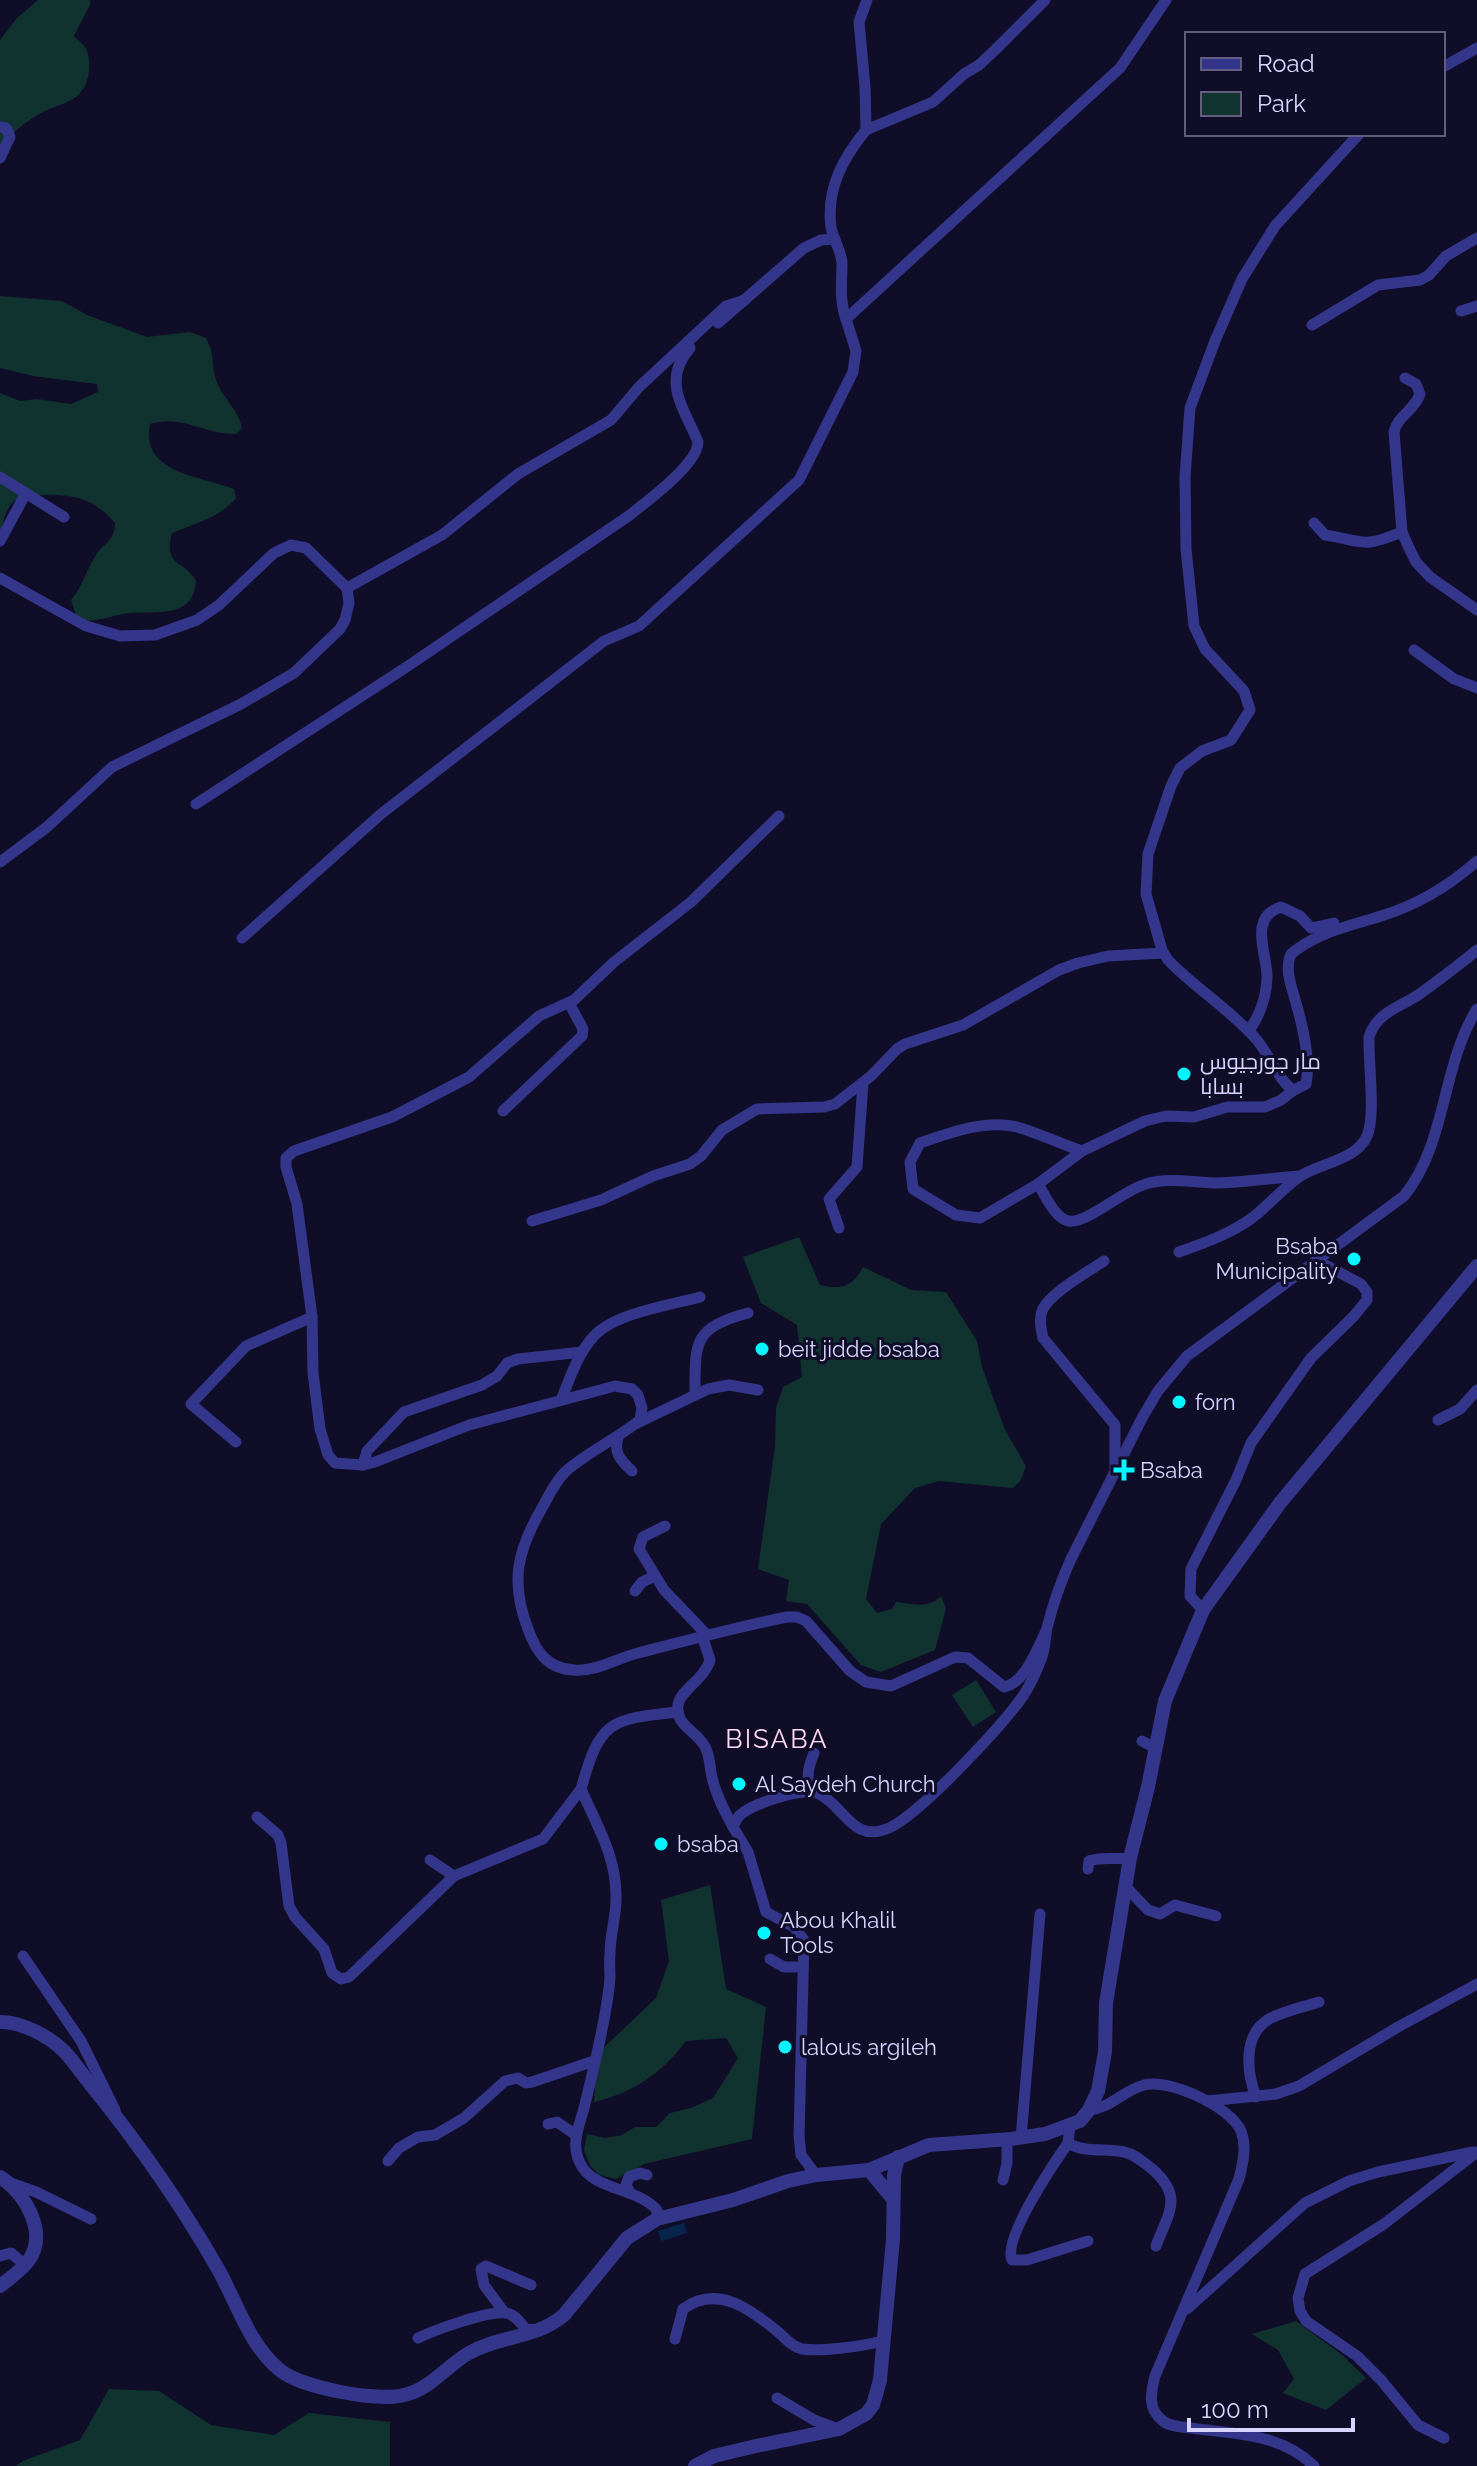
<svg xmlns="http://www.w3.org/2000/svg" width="1477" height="2466" font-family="Raleway,Cairo,sans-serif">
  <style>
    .green { fill: #103330 }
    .water { fill: #07254d }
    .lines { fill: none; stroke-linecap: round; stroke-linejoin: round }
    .minor { stroke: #34368c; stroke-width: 11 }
    .tertiary { stroke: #34368c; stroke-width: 14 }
    .poi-dot { fill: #01f6ff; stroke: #100d28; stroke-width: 3 }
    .labels { text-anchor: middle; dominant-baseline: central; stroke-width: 6; stroke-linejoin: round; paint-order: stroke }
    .poi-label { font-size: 22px; fill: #d7d5ff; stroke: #100d28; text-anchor: start }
    .quarter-label { font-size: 26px; letter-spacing: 2px; fill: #ffd7f3; stroke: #100d28 }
  </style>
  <rect width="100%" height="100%" fill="#100d28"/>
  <g class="green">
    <path d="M 38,0 L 90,0 L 90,5 L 74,36 C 78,41 85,45 87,51 C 92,66 89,87 76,97 C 68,103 56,106 47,110 C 30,118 8,134 0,151 L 0,40 L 16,19 Z"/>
    <path d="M 0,296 L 62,301 L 87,315 L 147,337 L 190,332 L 206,338 C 215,356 211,360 215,376 C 219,395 238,408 242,428 L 236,434 C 205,435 182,414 150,424 C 140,474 202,476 234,489 L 236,498 C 219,518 196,523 172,533 C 163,567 184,559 196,581 C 193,622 152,609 123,614 C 108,617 94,623 78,620 L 71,600 C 83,586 86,570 96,555 C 104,542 114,543 115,523 C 93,498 74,494 41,495 C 30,495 19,496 11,504 C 4,513 3,524 0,534 L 0,393 L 20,401 L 37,399 L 71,404 L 98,392 L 97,384 L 33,376 L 0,368 Z"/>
    <path d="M 799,1237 L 820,1285 C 841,1290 853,1287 863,1267 L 911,1290 L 946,1292 L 977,1341 L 982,1367 L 1005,1430 L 1026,1466 L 1021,1480 L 1013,1488 L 939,1481 L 915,1488 L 881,1524 L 866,1599 L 877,1613 L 892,1609 L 896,1602 C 913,1604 929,1609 941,1596 L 946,1608 L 935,1650 L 881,1672 L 861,1665 L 807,1604 L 786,1601 L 789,1580 L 758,1569 L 775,1446 L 776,1408 L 783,1387 L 802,1377 L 797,1325 L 761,1303 L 743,1257 Z"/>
    <polygon points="976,1680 996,1712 973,1727 952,1695"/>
    <path d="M 710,1885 L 726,1989 L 766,2007 L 752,2139 L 644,2164 L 616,2179 L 599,2175 L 590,2166 L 584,2150 L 587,2134 L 605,2138 L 622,2135 L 635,2127 L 656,2127 L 670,2113 L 691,2108 L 713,2098 L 738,2058 L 726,2038 L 686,2041 C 662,2073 633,2093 594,2102 L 597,2054 L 656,1998 L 669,1961 L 661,1900 Z"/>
    <polygon points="1296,2321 1341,2354 1366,2378 1326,2410 1283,2393 1294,2379 1278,2350 1252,2334"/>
    <polygon points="109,2389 159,2391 211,2425 274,2435 309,2413 390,2422 390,2466 16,2466 23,2461 80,2440"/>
  </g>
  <polygon class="water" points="684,2223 687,2233 661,2241 658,2231"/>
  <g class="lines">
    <g class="minor">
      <polyline points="867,0 859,22 865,87 866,130 933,102 964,74 979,65 995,50 1045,0"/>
      <polyline points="1443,67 1477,48"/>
      <polyline points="0,127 6,128 10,137 0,158"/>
      <path d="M 866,130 C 843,158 826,189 831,227 C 833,240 841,249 842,263 C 842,282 839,300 846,319 L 1120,68 L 1166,0"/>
      <path d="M 1359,134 L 1275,226 L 1242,279 L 1215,341 L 1190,408 L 1185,477 L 1186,549 L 1194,626 L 1205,649 L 1244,691 L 1250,710 L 1231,740 L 1202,751 L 1180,768 L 1171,786 L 1148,854 L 1146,894 L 1162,950 L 1168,960 C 1196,989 1231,1010 1257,1040 C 1268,1053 1281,1085 1294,1090 L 1306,1084 C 1311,1059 1303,1027 1296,1003 C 1292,987 1284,970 1291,954 C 1317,932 1350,926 1381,916 C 1417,905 1449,886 1477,861"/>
      <polyline points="1461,311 1477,306"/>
      <polyline points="718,323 804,248 821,240 835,239"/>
      <polyline points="1312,325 1378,285 1420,280 1429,275 1446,256 1477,238"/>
      <path d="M 1405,378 L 1416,384 L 1420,394 C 1415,410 1397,416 1394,432 L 1402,532 L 1409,548 L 1416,562 L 1430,577 L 1477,610"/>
      <polyline points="0,477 64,517"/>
      <path d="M 1314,523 L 1325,535 C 1365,541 1360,549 1402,532"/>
      <polyline points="0,541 26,493"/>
      <polyline points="0,578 86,626 120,636 155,635 197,620 219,605 274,553 291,545 306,548 347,588"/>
      <polyline points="1414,650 1454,679 1477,688"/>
      <path d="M 196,804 L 408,666 L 630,515 C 648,500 698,464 698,442 C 684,408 661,381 690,348"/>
      <path d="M 779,816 L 691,902 L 614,962 L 574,1000 L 539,1016 L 469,1077 L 392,1117 L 294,1151 L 286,1158 L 286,1167 L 297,1204 L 312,1317 L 313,1373 L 320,1429 L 328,1455 L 335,1463 L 363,1465 L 375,1462 L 469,1425 L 615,1386 L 632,1389 L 638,1395 L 642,1408 L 640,1420 C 617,1439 587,1452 565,1472 C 555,1482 549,1495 542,1508 C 517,1551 510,1582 528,1629 C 536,1652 548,1669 574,1670 C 596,1672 618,1658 638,1653 C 688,1640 737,1627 787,1617 L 797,1617 L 806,1621 L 850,1671 L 866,1682 L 891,1686 L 955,1657 L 968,1658 L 1004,1687 C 1025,1683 1037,1649 1046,1631"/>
      <polyline points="0,862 47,827 112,767 241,704 294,673 340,629 345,620 349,603 347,588 442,535 518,474 611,420 639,387 726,306 745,300"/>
      <polyline points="242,938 381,814 604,641 639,626 799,480 853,372 856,351 846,319"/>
      <path d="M 1249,1031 C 1260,1014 1266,999 1267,978 C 1268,955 1247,918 1281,907 L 1300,916 L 1311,928 L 1334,923"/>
      <polyline points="503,1111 582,1036 583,1029 569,1003"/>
      <path d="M 1082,1151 C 1060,1144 1039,1133 1017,1127 C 986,1119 949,1133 920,1143 L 910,1162 L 913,1189 L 956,1215 L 980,1218 L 1038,1184 L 1082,1151 L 1145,1121 L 1166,1116 L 1194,1117 L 1227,1107 L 1265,1107 L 1281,1100 L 1294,1090"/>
      <path d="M 1038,1184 C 1045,1195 1055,1219 1069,1221 C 1087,1224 1123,1190 1146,1184 C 1170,1177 1195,1183 1219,1183 C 1246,1182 1273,1178 1300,1176"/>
      <polyline points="532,1221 601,1200 653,1176 690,1164 701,1156 722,1130 757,1109 824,1107 835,1104 871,1076 897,1049 905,1044 963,1025 1059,970 1078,963 1108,956 1163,953"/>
      <polyline points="839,1228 829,1199 857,1167 863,1083"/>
      <path d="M 1179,1252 C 1204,1243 1230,1234 1252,1218 C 1269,1205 1282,1189 1299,1177 C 1319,1163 1356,1161 1367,1136 C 1376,1116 1368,1061 1369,1037 C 1377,1011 1402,1007 1421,993 C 1440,979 1459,965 1477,950"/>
      <path d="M 1104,1261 C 1088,1272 1048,1294 1042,1311 C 1039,1320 1041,1329 1043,1338 L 1115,1425 L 1115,1469"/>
      <path d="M 695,1394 C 695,1342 693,1328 748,1313"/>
      <path d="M 562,1398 C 570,1377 579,1352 594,1336 C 615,1313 671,1305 700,1297"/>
      <polyline points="1438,1420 1460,1409 1477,1390"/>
      <polyline points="635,1424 708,1389 729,1385 758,1390"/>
      <path d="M 619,1435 C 612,1451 620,1460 632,1471"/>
      <polyline points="236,1442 191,1404 246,1346 312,1317"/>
      <polyline points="363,1465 367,1451 404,1412 482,1385 497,1376 507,1363 518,1359 582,1352"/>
      <polyline points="665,1526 643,1537 639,1549 664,1590 706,1634"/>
      <polyline points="635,1591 642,1582 655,1576"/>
      <polyline points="1203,1610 1190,1596 1191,1569 1236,1480 1251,1443 1311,1358 1353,1317 1367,1300 1367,1292 1361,1284 1318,1261"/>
      <path d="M 702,1635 L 710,1660 C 704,1680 680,1690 678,1705 C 675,1725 695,1730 704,1745 C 711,1755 709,1769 713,1781 C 717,1797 725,1812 733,1827"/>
      <polyline points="1142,1741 1155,1748"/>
      <path d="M 811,1791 C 806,1776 808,1768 814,1753"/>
      <polyline points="257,1817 278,1835 281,1843 289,1906 295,1917 324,1949 332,1973 341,1979 349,1977 454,1876 543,1839 581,1789"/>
      <polyline points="430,1860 454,1876"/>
      <path d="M 1088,1869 L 1089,1861 C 1102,1856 1117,1860 1130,1858"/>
      <polyline points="1126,1887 1148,1910 1160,1914 1175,1905 1216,1916"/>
      <polyline points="23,1956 81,2041 115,2110"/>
      <polyline points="770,1959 784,1967 803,1967"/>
      <path d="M 1256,2097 C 1247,2073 1242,2035 1269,2019 C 1284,2011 1303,2007 1319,2002"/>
      <polyline points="1207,2101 1276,2094 1299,2086 1398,2027 1477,1984"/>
      <path d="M 1089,2110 C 1111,2108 1124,2090 1144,2085 C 1169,2078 1231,2107 1241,2131 C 1247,2146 1243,2163 1239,2179 L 1155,2376 C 1151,2392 1147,2409 1163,2421 C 1172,2428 1187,2427 1198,2429 C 1240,2434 1282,2435 1314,2466"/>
      <polyline points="548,2124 557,2122 576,2135"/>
      <path d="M 1070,2126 L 1068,2143 C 1084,2153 1105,2148 1124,2152 C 1134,2154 1142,2161 1151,2168 C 1184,2196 1169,2212 1156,2246"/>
      <polyline points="1021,2138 1040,1914"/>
      <path d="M 1068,2143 C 1055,2162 1002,2239 1012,2260 L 1027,2260 L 1088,2241"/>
      <polyline points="388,2161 399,2148 418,2137 435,2135 464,2118 505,2081 518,2078 526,2083 532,2082 594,2061"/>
      <path d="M 816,2175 L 801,2155 L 799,2136 L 804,1940 L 794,1927 L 766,1912 L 748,1852 L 733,1827 C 735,1823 736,1819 739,1816 C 751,1804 804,1786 819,1794 C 845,1806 852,1844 889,1828 C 920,1814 1002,1726 1023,1696 C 1031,1684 1037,1670 1042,1657 C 1045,1648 1045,1638 1047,1628 C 1053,1604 1061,1581 1071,1559 L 1142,1418 L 1158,1391 L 1187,1356 L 1404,1196 C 1447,1143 1441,1067 1477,1009"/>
      <polyline points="1003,2180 1007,2163 1007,2140"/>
      <polyline points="8,2182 36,2192 91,2219"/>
      <polyline points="630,2193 626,2185 629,2177 640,2173 647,2175"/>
      <path d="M 657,2219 L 657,2210 C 637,2187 593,2191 580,2163 C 570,2143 580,2125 585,2104 C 594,2068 607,2015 610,1978 C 610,1970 609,1962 610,1954 C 610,1935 616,1917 616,1899 C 617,1857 597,1826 581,1789 C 600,1721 609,1719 678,1712"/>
      <polyline points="0,2256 11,2253 25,2265"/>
      <polyline points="1187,2309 1305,2203 1349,2181 1378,2172 1473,2152"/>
      <polyline points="504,2312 484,2285 481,2269 486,2266 531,2285"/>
      <path d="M 418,2338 C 435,2330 489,2310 506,2313 C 515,2315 520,2321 525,2329 L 538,2330"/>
      <path d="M 675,2339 L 683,2309 C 717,2284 750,2309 777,2331 C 785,2338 792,2347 802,2349 C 822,2352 863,2346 883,2341"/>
      <polyline points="777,2398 814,2420 838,2429"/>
      <polyline points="1444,2438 1418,2425 1381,2380 1357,2356 1306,2321 1300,2311 1298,2298 1305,2274 1384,2224 1477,2152"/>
    </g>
    <g class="tertiary">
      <path d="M 0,2022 C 22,2022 49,2036 65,2052 C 74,2062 82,2074 91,2085 C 138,2143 181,2204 218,2269 C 237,2303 250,2347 281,2371 C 303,2388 378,2402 404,2395 C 431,2389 446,2366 469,2353 C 500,2335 536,2339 564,2315 L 627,2238 L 657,2219 L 733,2200 L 788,2181 L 816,2175 L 869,2170 L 929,2145 L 1011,2139 L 1045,2134 L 1080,2121 L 1089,2110 L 1098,2091 L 1105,2052 L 1106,2003 L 1130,1858 L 1148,1787 L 1165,1701 L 1203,1610 L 1280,1503 L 1477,1266"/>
      <polyline points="869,2170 893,2199"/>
      <path d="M 0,2177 C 25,2193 48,2232 29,2260 C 21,2271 10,2278 0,2286"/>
      <polyline points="695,2466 714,2456 756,2446 839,2429 866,2414 873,2405 880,2380 893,2239 894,2175 898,2157"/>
    </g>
  </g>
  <g class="poi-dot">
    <circle cx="1184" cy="1074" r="8"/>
    <circle cx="1354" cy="1259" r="8"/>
    <circle cx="762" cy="1349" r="8"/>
    <circle cx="1179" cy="1402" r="8"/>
    <path d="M1120 1458h8v8h8v8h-8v8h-8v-8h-8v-8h8z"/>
    <circle cx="739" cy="1784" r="8"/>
    <circle cx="661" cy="1844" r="8"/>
    <circle cx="764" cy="1933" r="8"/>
    <circle cx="785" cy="2047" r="8"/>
  </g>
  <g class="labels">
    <g class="poi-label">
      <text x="1200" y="1061">مار جورجيوس<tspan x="1200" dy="25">بسابا</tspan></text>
      <text x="1338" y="1246" text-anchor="end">Bsaba<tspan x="1338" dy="25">Municipality</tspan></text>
      <text x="778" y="1349">beit jidde bsaba</text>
      <text x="1195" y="1402">forn</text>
      <text x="1140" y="1470">Bsaba</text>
      <text x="755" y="1784">Al Saydeh Church</text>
      <text x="677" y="1844">bsaba</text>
      <text x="780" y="1920">Abou Khalil<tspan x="780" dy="25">Tools</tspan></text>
      <text x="801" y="2047">lalous argileh</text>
    </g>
    <g class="quarter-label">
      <text x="777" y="1739">BISABA</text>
    </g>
  </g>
  <rect x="1185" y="32" width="260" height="104" fill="#100d28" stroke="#605d7e" stroke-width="2"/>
  <rect x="1201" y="58" width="40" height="12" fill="#34368c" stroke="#605d7e" stroke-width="2"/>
  <text x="1257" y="72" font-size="24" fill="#d7d5ff">Road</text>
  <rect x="1201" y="92" width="40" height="24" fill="#103330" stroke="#605d7e" stroke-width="2"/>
  <text x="1257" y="112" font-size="24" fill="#d7d5ff">Park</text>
  <path d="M1189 2418v12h164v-12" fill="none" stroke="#d7d5ff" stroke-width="4"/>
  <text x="1201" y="2418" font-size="24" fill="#d7d5ff" stroke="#100d28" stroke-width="6" paint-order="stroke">100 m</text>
</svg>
